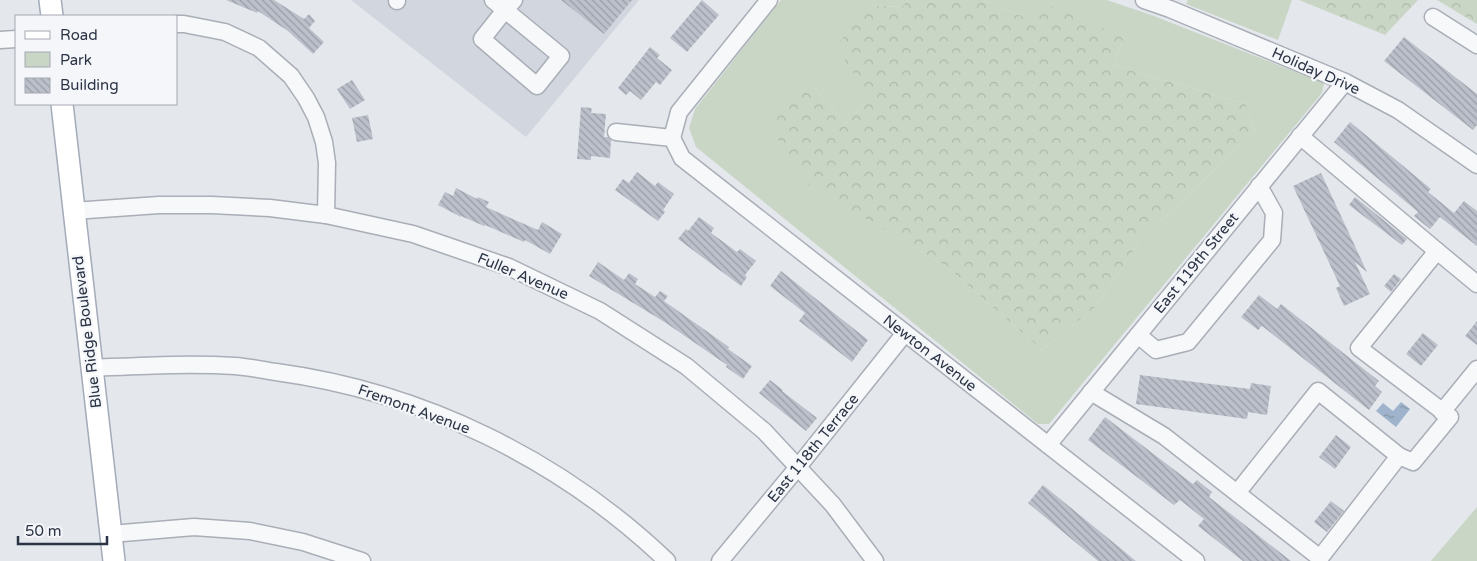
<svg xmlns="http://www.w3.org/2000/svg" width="1477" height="561" font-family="'Varela Round',sans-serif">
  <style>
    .built { fill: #d2d6de }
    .green { fill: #c9d6c5 }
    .forest { fill: url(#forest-crowns) }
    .water { fill: url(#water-ripples) }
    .building { fill: url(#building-back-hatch) }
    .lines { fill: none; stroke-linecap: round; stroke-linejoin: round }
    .minor-casing { stroke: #a9aeb7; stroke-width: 19 }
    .major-casing { stroke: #a3abb8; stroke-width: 24 }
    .minor { stroke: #f7f8fa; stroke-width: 16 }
    .major { stroke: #fff; stroke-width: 21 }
    .labels { text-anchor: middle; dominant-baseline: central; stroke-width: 4.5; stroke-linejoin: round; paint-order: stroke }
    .street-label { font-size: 15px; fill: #2b3445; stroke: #f4f6f9 }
  </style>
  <defs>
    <pattern id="forest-crowns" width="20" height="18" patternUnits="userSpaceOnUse" patternTransform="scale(1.25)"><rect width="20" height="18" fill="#c9d6c5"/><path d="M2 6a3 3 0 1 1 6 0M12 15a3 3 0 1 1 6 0" fill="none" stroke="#adb8ab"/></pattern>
    <pattern id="water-ripples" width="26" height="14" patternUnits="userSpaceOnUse" patternTransform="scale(1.25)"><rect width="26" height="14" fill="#9fb4cc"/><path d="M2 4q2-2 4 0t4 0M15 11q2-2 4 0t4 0" fill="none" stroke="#8293a7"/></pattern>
    <pattern id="building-back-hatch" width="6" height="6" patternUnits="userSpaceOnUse" patternTransform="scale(1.25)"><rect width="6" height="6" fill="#bbc0ca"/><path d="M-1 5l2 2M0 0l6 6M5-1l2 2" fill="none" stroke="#989da6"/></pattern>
  </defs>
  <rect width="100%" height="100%" fill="#e4e7ec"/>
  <polygon class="built" points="351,0 639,0 526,137"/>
  <g class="green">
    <polygon points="781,0 908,0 902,7 867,5 870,99 845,124 814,87 810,185 947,267 1042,350 1094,308 1140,241 1255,131 1246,104 1113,65 1124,37 1026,18 983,0 1107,0 1154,16 1324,83 1322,93 1049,424 1038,424 696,147 689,128 695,109"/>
    <polygon points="1188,0 1292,0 1278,40 1186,4"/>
    <polygon points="1477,507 1477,561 1431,561"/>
  </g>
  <g class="forest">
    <polygon points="908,0 983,0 1026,18 1044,3 1124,37 1113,65 1246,104 1255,131 1140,241 1094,308 1042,350 947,267 809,185 773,132 782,101 814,87 845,124 870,99 836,47 867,5 902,7"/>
    <polygon points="1299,0 1418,0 1385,35"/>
    <polygon points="1437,0 1477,0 1477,24"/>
  </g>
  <polygon class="water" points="1401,402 1410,409 1396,427 1376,411 1383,403 1393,411"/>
  <g class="building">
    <polygon points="226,0 274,0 304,19 309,14 315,21 309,28 324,42 313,54 288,31 258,11 257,13"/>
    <polygon points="561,0 632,0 604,34"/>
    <polygon points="702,0 719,15 687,52 670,38"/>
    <polygon points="1404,37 1477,94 1477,125 1473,130 1384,61"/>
    <polygon points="650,47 660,55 657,58 672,70 660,85 656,82 641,100 630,91 626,95 618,88"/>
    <polygon points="352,80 365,100 350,109 337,89"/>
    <polygon points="581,107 592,108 591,113 606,114 604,137 608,137 611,140 610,158 591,156 591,160 577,159"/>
    <polygon points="368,115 373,139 357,142 352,118"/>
    <polygon points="1350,122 1431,189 1428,192 1454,213 1464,201 1477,211 1477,246 1440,217 1430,229 1414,216 1418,212 1334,142"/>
    <polygon points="637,172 655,186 658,182 674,194 663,210 665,212 658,221 615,190 623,179 629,183"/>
    <polygon points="1321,173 1367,272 1355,262 1370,294 1344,306 1336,288 1340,286 1293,186"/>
    <polygon points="456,188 477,199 478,197 489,202 486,207 506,216 538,230 542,222 562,234 550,254 525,240 524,242 485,225 484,226 461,216 461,217 438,205 445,192 453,196"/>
    <polygon points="1355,197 1407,239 1402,245 1349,205"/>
    <polygon points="699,217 714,228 711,233 737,252 740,249 756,261 745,275 747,277 741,286 678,239 686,229 688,231"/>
    <polygon points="598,262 624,280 629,273 638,279 635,284 655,297 660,291 668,296 664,301 729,347 728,349 752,366 743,379 726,367 727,365 666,323 589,276"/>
    <polygon points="781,271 868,340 852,362 799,321 805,313 770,286"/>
    <polygon points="1394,274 1401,279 1391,292 1384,286"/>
    <polygon points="1259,295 1277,309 1281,304 1379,381 1375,386 1382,392 1369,410 1262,326 1258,330 1241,317"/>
    <polygon points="1477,321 1477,345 1465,336"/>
    <polygon points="1423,333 1438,345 1421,366 1406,354"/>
    <polygon points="1140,375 1250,389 1251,383 1271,386 1267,415 1248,412 1247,419 1136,404"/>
    <polygon points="770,380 783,390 782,391 817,418 806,431 759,393"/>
    <polygon points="1105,417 1193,484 1197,480 1212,492 1209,497 1291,561 1243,561 1198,526 1204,519 1180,500 1174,505 1088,440"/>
    <polygon points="1336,435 1351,447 1335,469 1319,457"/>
    <polygon points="1043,485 1136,561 1098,561 1028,503"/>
    <polygon points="1331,501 1344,511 1327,532 1314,522"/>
  </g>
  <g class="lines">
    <g class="minor-casing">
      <g id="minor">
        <polyline points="493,0 505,10 514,0"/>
        <polyline points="1144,0 1170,9 1345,82 1398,110 1477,165"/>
        <polyline points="397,1 397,0"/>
        <polygon points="505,10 561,56 537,86 482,39"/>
        <polyline points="1433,17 1477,45"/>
        <polyline points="176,24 184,24 225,32 259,48 291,76 306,98 316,117 324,142 327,163 326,215"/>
        <polyline points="0,40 16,39"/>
        <polyline points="616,132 672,138"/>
        <polyline points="1300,136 1437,251"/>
        <polyline points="672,138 682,158 1196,561"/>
        <polyline points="672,138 679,112 769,0"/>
        <polyline points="73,211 159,205 212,205 270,208 326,215 413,234 509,267 600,311 686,366 764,431 833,505 875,561"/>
        <polyline points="1138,335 1156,350 1188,342 1272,240 1274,213 1259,186"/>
        <path d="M 91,368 C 139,366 187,363 235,366 C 249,367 262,370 276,372 C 423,392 560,459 667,561"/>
        <polyline points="1091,392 1164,436 1320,558 1399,456 1318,391 1237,493"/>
        <polyline points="1442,412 1477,369"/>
        <polyline points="1048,445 1345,82"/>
        <polyline points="1399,456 1413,462 1450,417 1359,348 1437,251 1477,284"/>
        <polyline points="111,534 194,527 250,531 303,542 362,561"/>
        <polyline points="720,561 798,467 905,333"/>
      </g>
    </g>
    <g class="major-casing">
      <g id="major">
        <polyline points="50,0 52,16"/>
        <polyline points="62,104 114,561"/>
      </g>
    </g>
    <use href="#minor" class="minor"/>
    <use href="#major" class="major"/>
  </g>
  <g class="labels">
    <g class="street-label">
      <text transform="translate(1316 71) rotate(24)">Holiday Drive</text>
      <text transform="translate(1196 263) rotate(-51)">East 119th Street</text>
      <text transform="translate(523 276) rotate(23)">Fuller Avenue</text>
      <text transform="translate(87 332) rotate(-97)">Blue Ridge Boulevard</text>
      <text transform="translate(930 353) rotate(38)">Newton Avenue</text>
      <text transform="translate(414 409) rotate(20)">Fremont Avenue</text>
      <text transform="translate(813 448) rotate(-51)">East 118th Terrace</text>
    </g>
  </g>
  <rect x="15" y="15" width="162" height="90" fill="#f4f6f9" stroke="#a4a8b1"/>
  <rect x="25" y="31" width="25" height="8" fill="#ffffff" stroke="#a4a8b1"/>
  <text x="60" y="40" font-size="15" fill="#2b3445">Road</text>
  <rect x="25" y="52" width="25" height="15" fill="#c9d6c5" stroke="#a4a8b1"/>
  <text x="60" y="65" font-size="15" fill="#2b3445">Park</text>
  <rect x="25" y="78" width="25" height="15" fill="url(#building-back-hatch)" stroke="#a4a8b1"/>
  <text x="60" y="90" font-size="15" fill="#2b3445">Building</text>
  <path d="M18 536v8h89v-8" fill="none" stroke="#2b3445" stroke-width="2.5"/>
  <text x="25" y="536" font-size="15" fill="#2b3445" stroke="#f4f6f9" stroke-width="4" paint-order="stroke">50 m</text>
</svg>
